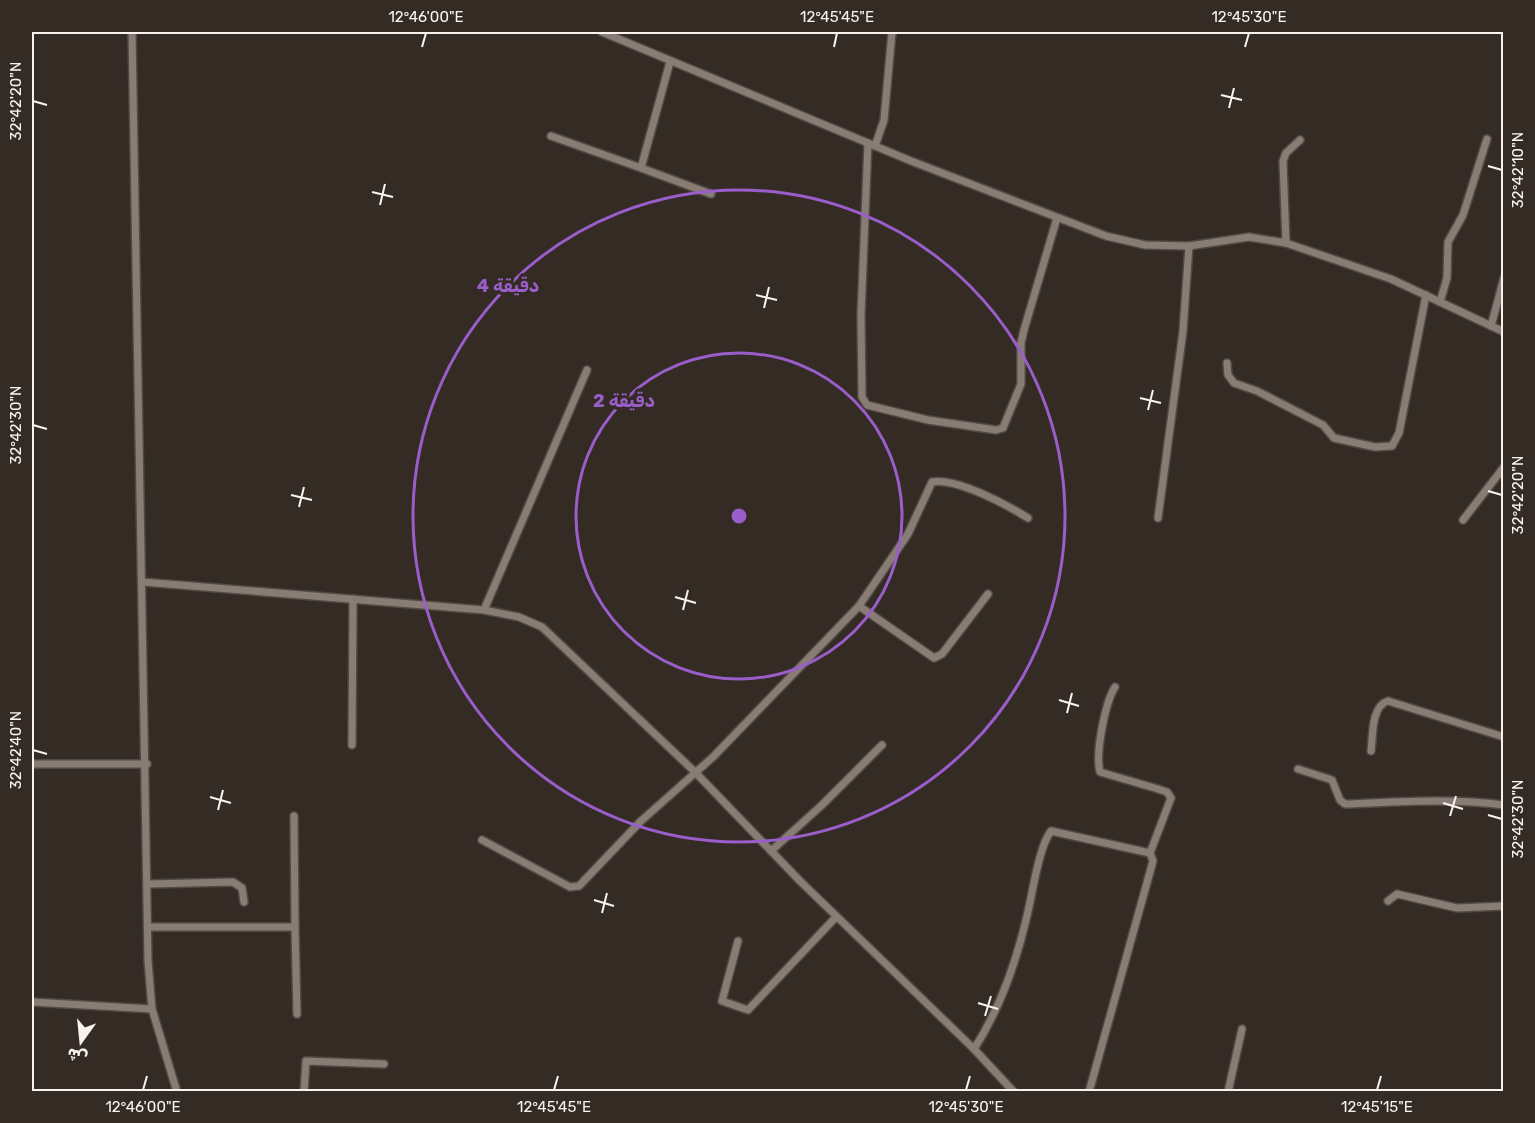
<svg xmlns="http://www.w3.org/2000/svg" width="1535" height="1123" font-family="Rubik,Vazirmatn,sans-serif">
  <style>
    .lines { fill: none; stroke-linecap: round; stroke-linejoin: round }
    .minor-casing { stroke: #514944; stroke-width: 10 }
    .minor { stroke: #887c75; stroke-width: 7 }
    .ticks { fill: none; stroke: #f9f2ef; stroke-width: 2 }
    .ring { fill: none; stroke: #9a5ecb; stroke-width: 3 }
    .centre { fill: #9a5ecb; stroke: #352b25; stroke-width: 3 }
    .ring-label { font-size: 18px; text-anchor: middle; font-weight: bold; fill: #9a5ecb; stroke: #352b25; stroke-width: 6; stroke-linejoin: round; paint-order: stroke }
    .neatline { fill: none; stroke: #f9f2ef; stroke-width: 2 }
    .ticks-label { font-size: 15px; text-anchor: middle; fill: #f9f2ef }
  </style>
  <rect width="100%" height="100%" fill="#352b25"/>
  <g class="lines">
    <g class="minor-casing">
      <g id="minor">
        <polyline points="132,32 148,961 152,1009 177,1092"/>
        <polyline points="602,32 911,161 1106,236 1145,245 1189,246 1249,237 1286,243 1391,279 1504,332"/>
        <polyline points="670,62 641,168 711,194"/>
        <polyline points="551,136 641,168"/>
        <polyline points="868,143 861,315 862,397 867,405 928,420 996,430 1003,428 1021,384 1021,343 1024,330 1057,218"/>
        <polyline points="875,146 884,120 892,32"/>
        <polyline points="1286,243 1283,161 1286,153 1300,140"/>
        <polyline points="1440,302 1447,278 1448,242 1463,215 1487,139"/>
        <polyline points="1491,326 1504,278"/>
        <polyline points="1227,363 1228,375 1234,383 1257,391 1323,425 1334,438 1375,447 1392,446 1399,433 1426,295"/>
        <polyline points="1158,518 1183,331 1189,246"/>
        <polyline points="1463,520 1504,467"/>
        <polyline points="143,582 484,610 519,617 542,627 695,772 800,881 974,1049 1014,1092"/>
        <polyline points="859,606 934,658 942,654 988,594"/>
        <polyline points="484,610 587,370"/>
        <polyline points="352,745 353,599"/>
        <path d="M 1371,751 C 1373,736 1371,706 1388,701 L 1504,737"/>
        <polyline points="32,764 147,764"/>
        <path d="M 1298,769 L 1332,780 L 1340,800 L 1345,804 C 1399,802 1450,798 1504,805"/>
        <polyline points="294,816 295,927"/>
        <path d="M 482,840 L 570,887 L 579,886 L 641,821 L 713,757 L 859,606 L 908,534 L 932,482 C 956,477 1007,505 1028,518"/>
        <polyline points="771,851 822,805 882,745"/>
        <polyline points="148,884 233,882 242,888 244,902"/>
        <polyline points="1388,901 1397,894 1457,908 1504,906"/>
        <polyline points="148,927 295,927 297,1014"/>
        <polyline points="738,941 722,1001 748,1010 836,917"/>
        <polyline points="32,1002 152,1009"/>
        <path d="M 974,1049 C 1000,1009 1015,966 1026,920 C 1032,898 1038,848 1051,831 L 1150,853"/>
        <polyline points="304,1092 306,1061 384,1064"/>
        <path d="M 1089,1092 L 1153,861 L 1150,853 L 1171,798 L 1167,792 L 1158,789 L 1100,772 C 1095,754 1105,703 1115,687"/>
        <polyline points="1228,1092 1242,1029"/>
      </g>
    </g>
    <use href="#minor" class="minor"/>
  </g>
  <path class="ticks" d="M 422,47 L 426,33M 834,47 L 837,33M 1245,47 L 1249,33M 1221,95 L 1242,100M 33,101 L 47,105M 1229,108 L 1234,88M 1488,166 L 1502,170M 372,192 L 393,197M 380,205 L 385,184M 756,295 L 777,300M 764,308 L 769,287M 1140,398 L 1161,403M 1148,410 L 1153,390M 33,425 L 47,429M 1488,491 L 1502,495M 291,495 L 312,500M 299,507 L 304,487M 675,597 L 696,603M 683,610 L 688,590M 1059,700 L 1079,706M 1067,713 L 1072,693M 33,750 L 47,754M 210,797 L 231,803M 1443,803 L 1463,809M 218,810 L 223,790M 1488,815 L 1502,819M 1450,816 L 1456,796M 594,900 L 614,906M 602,913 L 607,893M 978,1003 L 998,1009M 985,1016 L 991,996M 143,1090 L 147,1076M 554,1090 L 558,1076M 966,1090 L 970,1076M 1377,1090 L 1381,1076"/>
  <g class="ring">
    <circle cx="739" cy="516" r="163"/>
    <circle cx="739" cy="516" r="326"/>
  </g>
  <circle cx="739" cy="516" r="9" class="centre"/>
  <g class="ring-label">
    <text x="508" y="292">4 دقيقة</text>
    <text x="624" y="407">2 دقيقة</text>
  </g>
  <rect width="1535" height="1123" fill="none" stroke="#352b25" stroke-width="66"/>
  <g transform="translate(81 1042) rotate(195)" stroke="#352b25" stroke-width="4.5" paint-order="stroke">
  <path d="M0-4.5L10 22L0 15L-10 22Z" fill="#f9f2ef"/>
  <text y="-9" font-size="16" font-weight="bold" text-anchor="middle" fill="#f9f2ef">ش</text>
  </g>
  <rect x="33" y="33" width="1469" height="1057" class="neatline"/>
  <g class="ticks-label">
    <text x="426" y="22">12°46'00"E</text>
    <text x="837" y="22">12°45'45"E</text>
    <text x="1249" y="22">12°45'30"E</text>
    <text transform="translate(16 101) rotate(-90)" y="5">32°42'20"N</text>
    <text transform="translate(1518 170) rotate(-90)" y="5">32°42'10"N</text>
    <text transform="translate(16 425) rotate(-90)" y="5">32°42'30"N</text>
    <text transform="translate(1518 495) rotate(-90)" y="5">32°42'20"N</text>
    <text transform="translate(16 750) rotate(-90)" y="5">32°42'40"N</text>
    <text transform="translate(1518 819) rotate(-90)" y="5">32°42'30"N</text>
    <text x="143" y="1112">12°46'00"E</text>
    <text x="554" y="1112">12°45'45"E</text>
    <text x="966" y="1112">12°45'30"E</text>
    <text x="1377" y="1112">12°45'15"E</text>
  </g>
</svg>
